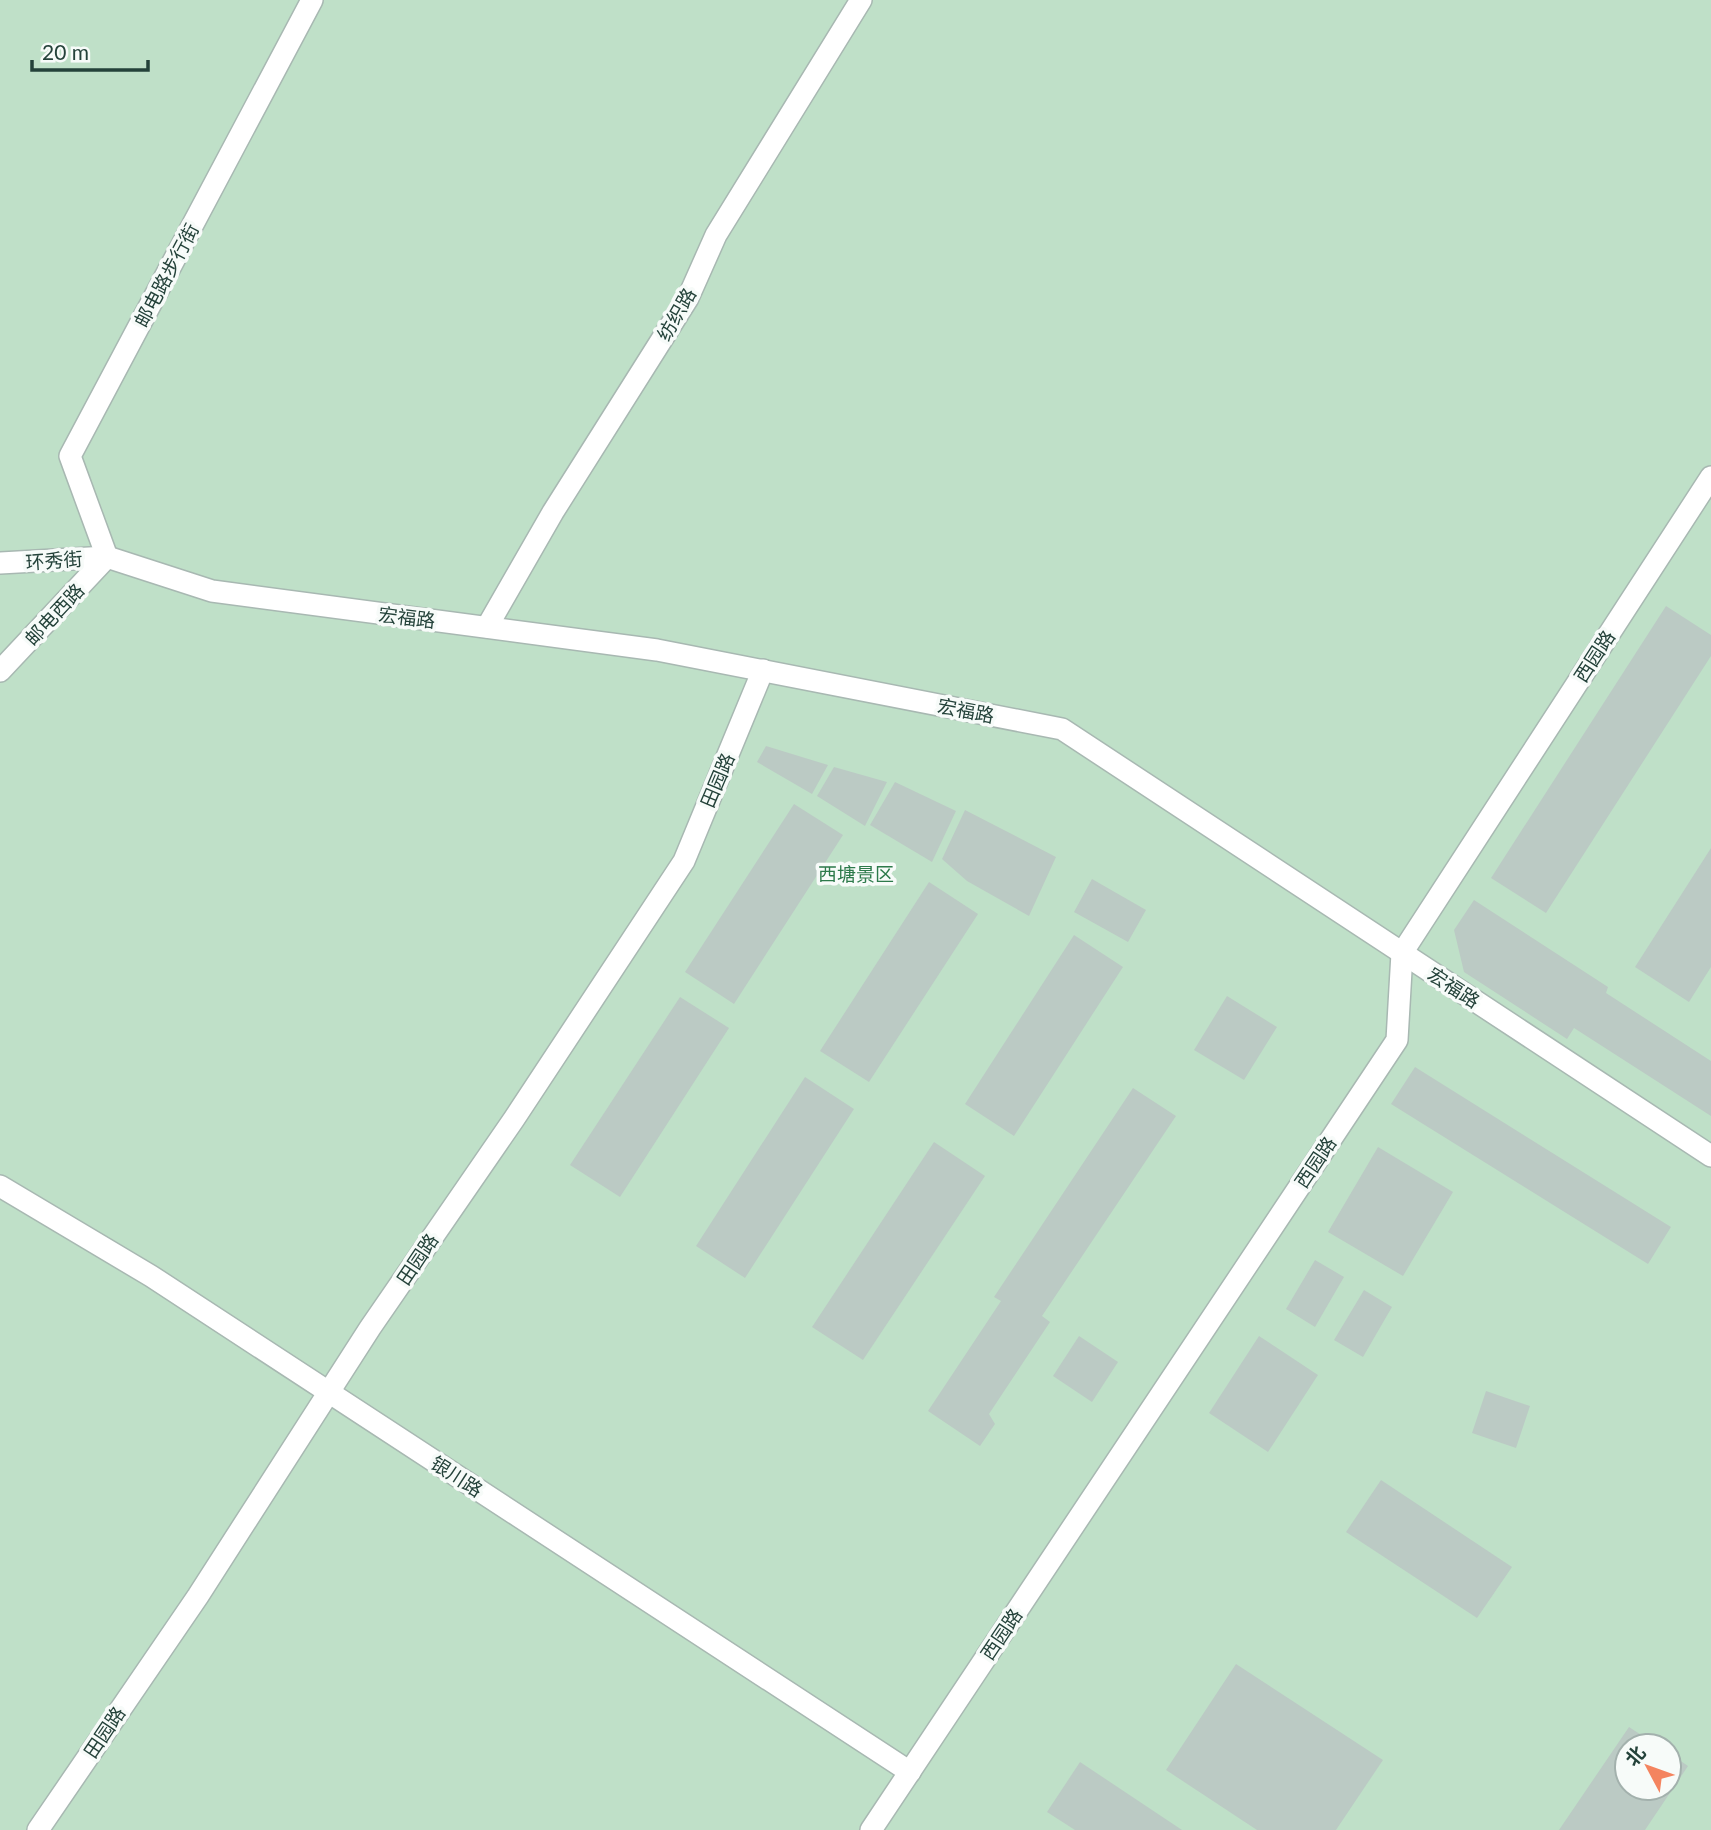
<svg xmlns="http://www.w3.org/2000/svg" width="1711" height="1830" font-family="Lato,'Noto Sans SC',sans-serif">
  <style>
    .green { fill: #bfe0c8; fill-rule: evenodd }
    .building { fill: #bbcac4 }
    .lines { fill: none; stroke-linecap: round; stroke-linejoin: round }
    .pedestrian-casing { stroke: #a8b8b2; stroke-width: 24 }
    .minor-casing { stroke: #a8b8b2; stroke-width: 24 }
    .pedestrian { stroke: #fff; stroke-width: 21 }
    .minor { stroke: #fff; stroke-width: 21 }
    .labels { text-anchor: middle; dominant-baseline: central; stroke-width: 7; stroke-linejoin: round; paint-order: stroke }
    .street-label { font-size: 19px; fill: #24423a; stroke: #f7fbf9 }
    .park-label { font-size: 19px; fill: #2d7a4b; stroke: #f7fbf9 }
  </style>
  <rect width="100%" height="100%" fill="#e6efeb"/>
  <path class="green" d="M 0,0 L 1711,0 L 1711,1830 L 0,1830 ZM 1627,1746 L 1669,1746 L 1669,1788 L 1627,1788 Z"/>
  <g class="building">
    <polygon points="1666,606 1711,635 1711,656 1546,913 1491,878"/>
    <polygon points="766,746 828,765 812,794 757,762"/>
    <polygon points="834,767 887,782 865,826 817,796"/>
    <polygon points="895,782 956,811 932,862 870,825"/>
    <polygon points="794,804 843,835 734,1004 685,972"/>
    <polygon points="965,810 1056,857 1029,916 967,881 942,859"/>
    <polygon points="1711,848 1711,967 1689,1002 1635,967"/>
    <polygon points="1092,879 1146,910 1128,942 1074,912"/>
    <polygon points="929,882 978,914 869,1082 820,1051"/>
    <polygon points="1474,900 1608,987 1606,993 1711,1061 1711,1116 1574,1028 1567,1039 1464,972 1454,930"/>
    <polygon points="1074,935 1123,967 1014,1136 965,1104"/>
    <polygon points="1227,996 1277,1027 1244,1080 1194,1050"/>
    <polygon points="680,997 729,1028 620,1197 570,1165"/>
    <polygon points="1415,1067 1671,1227 1648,1264 1391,1104"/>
    <polygon points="805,1077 854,1109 745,1278 696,1246"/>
    <polygon points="1133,1088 1176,1116 1042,1316 1050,1322 989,1414 995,1424 980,1446 928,1411 1001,1301 994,1297"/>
    <polygon points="934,1142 985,1176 863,1360 812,1327"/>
    <polygon points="1378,1147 1453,1192 1403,1276 1328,1232"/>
    <polygon points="1315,1260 1344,1277 1315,1327 1286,1309"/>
    <polygon points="1364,1290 1392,1307 1363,1357 1334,1340"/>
    <polygon points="1079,1336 1118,1362 1092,1402 1053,1376"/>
    <polygon points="1259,1336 1318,1375 1268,1452 1209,1413"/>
    <polygon points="1486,1391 1530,1406 1516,1448 1472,1433"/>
    <polygon points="1381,1480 1512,1567 1477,1618 1346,1532"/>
    <polygon points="1236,1664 1383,1760 1336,1830 1257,1830 1166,1770"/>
    <polygon points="1629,1727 1658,1746 1627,1746 1627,1788 1669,1788 1669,1753 1688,1766 1645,1830 1559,1830"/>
    <polygon points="1080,1762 1182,1830 1075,1830 1047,1812"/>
  </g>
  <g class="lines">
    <g class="pedestrian-casing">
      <polyline id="pedestrian" points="107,557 70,456 312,0"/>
    </g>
    <g class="minor-casing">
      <g id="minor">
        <polyline points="0,563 107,557 212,591 657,650 1062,729 1711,1156"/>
        <polyline points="487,627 553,512 688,298 716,235 861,0"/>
        <polyline points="0,671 107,557"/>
        <polyline points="0,1186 151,1276 910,1772"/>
        <polyline points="38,1830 198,1596 370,1328 514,1119 684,861 763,670"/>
        <polyline points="871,1830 1397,1040 1402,953 1711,477"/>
      </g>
    </g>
    <use href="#pedestrian" class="pedestrian"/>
    <use href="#minor" class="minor"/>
  </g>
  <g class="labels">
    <g class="street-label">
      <text transform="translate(166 275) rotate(-62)">邮电路步行街</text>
      <text transform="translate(676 314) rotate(-60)">纺织路</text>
      <text transform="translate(54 560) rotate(-4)">环秀街</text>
      <text transform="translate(54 614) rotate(-47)">邮电西路</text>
      <text transform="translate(407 617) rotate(7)">宏福路</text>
      <text transform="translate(1594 656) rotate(-57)">西园路</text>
      <text transform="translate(966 710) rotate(11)">宏福路</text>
      <text transform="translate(717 780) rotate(-67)">田园路</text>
      <text transform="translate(1454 987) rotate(33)">宏福路</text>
      <text transform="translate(1315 1162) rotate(-56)">西园路</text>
      <text transform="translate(417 1259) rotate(-56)">田园路</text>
      <text transform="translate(457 1476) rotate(33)">银川路</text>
      <text transform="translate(1001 1634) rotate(-56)">西园路</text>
      <text transform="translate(104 1732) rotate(-56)">田园路</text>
    </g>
    <g class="park-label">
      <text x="856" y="873">西塘景区</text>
    </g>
  </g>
  <g transform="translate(1648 1767) rotate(311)"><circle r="33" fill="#f7fbf9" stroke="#a3b1ad" stroke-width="2"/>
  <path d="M0-5L12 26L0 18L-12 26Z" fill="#f4845f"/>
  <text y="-10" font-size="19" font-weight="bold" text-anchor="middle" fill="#24423a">北</text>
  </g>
  <path d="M32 60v10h116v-10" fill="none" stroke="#24423a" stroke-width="3.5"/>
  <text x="42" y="60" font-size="21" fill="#24423a" stroke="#f7fbf9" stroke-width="5" paint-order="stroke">20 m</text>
</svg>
